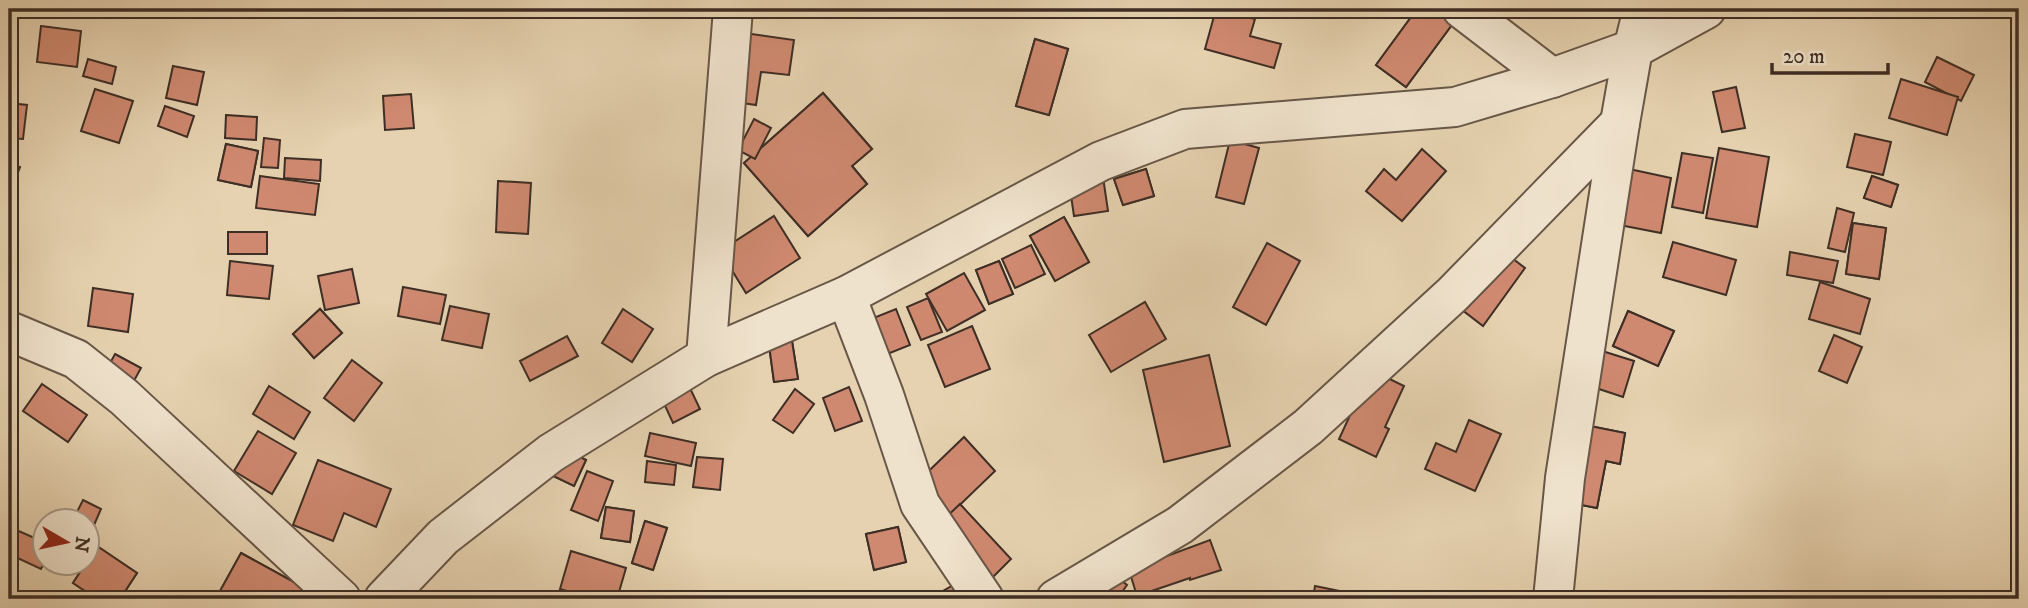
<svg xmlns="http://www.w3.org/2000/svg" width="2028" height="608" font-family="'IM FELL DW Pica',serif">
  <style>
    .building { fill: #cf8970; stroke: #3e2e25; stroke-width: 2 }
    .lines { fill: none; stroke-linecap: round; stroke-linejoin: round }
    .minor-casing { stroke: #685748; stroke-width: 42 }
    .minor { stroke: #efe2cc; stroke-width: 38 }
  </style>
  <rect width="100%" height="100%" fill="#e6d2b0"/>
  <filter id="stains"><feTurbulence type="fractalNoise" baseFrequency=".00286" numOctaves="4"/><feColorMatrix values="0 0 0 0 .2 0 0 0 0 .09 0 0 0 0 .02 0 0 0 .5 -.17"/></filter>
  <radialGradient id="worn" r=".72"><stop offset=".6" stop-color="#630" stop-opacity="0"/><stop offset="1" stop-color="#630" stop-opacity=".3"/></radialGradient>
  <g class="building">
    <polygon points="1216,9 1255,19 1250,36 1281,44 1274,68 1205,49"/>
    <polygon points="1417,9 1435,9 1454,22 1406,87 1376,65"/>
    <polygon points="1417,9 1435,9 1454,22 1406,87 1376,65"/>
    <polygon points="41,26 81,31 77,67 37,62"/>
    <polygon points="737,32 794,40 789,75 761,72 756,105 728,101"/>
    <polygon points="1035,39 1068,49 1049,115 1016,106"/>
    <polygon points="1035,39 1068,49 1049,115 1016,106"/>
    <polygon points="1937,57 1974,75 1961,101 1925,82"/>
    <polygon points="88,59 116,67 112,84 83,76"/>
    <polygon points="173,66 204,72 197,105 166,98"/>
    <polygon points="1901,79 1958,97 1947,135 1889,118"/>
    <polygon points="1736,87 1745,128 1722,132 1713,92"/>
    <polygon points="95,89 133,101 119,143 81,131"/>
    <polygon points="823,93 872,149 852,166 867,184 808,236 744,163"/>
    <polygon points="823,93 872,149 852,166 867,184 808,236 744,163"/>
    <polygon points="411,94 414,128 385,130 383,96"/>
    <polygon points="9,103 27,105 23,139 9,138"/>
    <polygon points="165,106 194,116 187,137 158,126"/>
    <polygon points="226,115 257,117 256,140 225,138"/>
    <polygon points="754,119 771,128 755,159 738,150"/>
    <polygon points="1855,134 1891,142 1883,175 1847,167"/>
    <polygon points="264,138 280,140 278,168 261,167"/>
    <polygon points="1230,140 1259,148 1244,204 1216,197"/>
    <polygon points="226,144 258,151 251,187 218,180"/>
    <polygon points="226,144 258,151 251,187 218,180"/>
    <polygon points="1719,148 1769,157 1757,227 1706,218"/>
    <polygon points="1422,149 1446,171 1402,221 1366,191 1384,169 1396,180"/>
    <polygon points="1682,153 1713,158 1703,213 1672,207"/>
    <polygon points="285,158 321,160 320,181 284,178"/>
    <polygon points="9,163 20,167 12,188 9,187"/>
    <polygon points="1620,167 1671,178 1661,233 1609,223"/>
    <polygon points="1146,169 1154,196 1123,205 1114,179"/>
    <polygon points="1146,169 1154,196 1123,205 1114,179"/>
    <polygon points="260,176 319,184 315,215 256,208"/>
    <polygon points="1872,176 1898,185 1891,207 1864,198"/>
    <polygon points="1872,176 1898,185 1891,207 1864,198"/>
    <polygon points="1103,177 1108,211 1074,216 1069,182"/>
    <polygon points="498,181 531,183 528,234 496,232"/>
    <polygon points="1837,208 1854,213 1845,252 1828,248"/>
    <polygon points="774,216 800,258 746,293 720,251"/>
    <polygon points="1064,217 1089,262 1055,281 1030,236"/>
    <polygon points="1064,217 1089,262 1055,281 1030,236"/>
    <polygon points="1853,223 1886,228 1879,279 1846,274"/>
    <polygon points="1853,223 1886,228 1879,279 1846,274"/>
    <rect x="228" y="232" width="39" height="22"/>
    <polygon points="1673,242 1736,260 1726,295 1663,277"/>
    <polygon points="1267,243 1300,261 1266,325 1233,307"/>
    <polygon points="1031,245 1045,274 1015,288 1002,259"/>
    <polygon points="1500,249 1525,268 1483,326 1457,306"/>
    <polygon points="1790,252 1838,261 1833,283 1787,275"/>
    <polygon points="230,261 273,266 269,299 227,295"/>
    <polygon points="999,261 1013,294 989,304 976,270"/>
    <polygon points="999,261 1013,294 989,304 976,270"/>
    <polygon points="352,269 359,303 325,310 318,276"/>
    <polygon points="964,273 985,310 947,331 926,294"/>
    <polygon points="1820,282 1870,299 1860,334 1809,319"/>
    <polygon points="403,287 446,295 440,324 398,316"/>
    <polygon points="93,288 133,294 128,332 88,326"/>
    <polygon points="928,298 942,332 921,340 907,307"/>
    <polygon points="1145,302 1166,339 1111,372 1089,335"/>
    <polygon points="450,306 489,314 482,348 442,340"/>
    <polygon points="320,309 342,333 314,358 293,334"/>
    <polygon points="320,309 342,333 314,358 293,334"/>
    <polygon points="623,309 653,329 632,362 602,343"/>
    <polygon points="896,309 910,345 870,361 856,325"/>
    <polygon points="1628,311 1674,331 1658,366 1613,346"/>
    <polygon points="1628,311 1674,331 1658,366 1613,346"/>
    <polygon points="972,326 990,369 945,387 928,345"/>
    <polygon points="1834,335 1862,347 1847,383 1819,371"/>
    <polygon points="567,336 578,356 530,381 520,361"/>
    <polygon points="792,341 798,379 774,382 769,345"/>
    <polygon points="792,341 798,379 774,382 769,345"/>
    <polygon points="1599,350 1634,361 1623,397 1587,385"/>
    <polygon points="115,354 141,368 129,390 103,376"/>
    <polygon points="1209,355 1230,446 1164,462 1143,370"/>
    <polygon points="352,360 382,383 354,421 324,398"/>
    <polygon points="1371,370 1404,386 1385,427 1389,429 1376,457 1339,439"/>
    <polygon points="687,382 700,409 673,423 660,395"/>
    <polygon points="42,384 87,415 68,442 23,411"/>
    <polygon points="269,386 310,412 294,439 253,414"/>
    <polygon points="849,387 862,421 835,431 823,398"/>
    <polygon points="795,389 814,404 793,433 773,420"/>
    <polygon points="1469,420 1501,434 1475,491 1425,469 1436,443 1456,452"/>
    <polygon points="1575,423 1625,433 1620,464 1606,461 1597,508 1561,501"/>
    <polygon points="1575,423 1625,433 1620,464 1606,461 1597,508 1561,501"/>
    <polygon points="258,431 296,453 272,494 234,471"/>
    <polygon points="650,433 696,443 691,466 645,456"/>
    <polygon points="964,437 995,471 940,524 908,491"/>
    <polygon points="558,446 586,460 574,486 545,472"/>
    <polygon points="558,446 586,460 574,486 545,472"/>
    <polygon points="697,457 723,459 720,490 693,487"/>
    <polygon points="318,460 391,489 376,527 344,513 333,541 293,525"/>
    <polygon points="647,461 676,465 674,485 645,482"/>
    <polygon points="587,471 613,481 598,521 571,510"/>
    <polygon points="83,500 101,509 88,539 88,520 73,520"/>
    <polygon points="960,504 1011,559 992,578 940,523"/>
    <polygon points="606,507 634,511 630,542 601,538"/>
    <polygon points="606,507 634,511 630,542 601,538"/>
    <polygon points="645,521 667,528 653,570 632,563"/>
    <polygon points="645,521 667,528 653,570 632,563"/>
    <polygon points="898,527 906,562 874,570 866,534"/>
    <polygon points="898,527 906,562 874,570 866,534"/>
    <polygon points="14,529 46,543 46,559 41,569 9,554 9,540"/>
    <polygon points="1210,540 1221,570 1190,580 1190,578 1137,596 1129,570"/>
    <polygon points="97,546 137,573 120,599 97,599 73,583"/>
    <polygon points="97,546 137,573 120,599 97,599 73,583"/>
    <polygon points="571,551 626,568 617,599 593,599 560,589"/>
    <polygon points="241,553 312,592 308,599 234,599 220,591"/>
    <polygon points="241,553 312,592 308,599 234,599 220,591"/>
    <polygon points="1106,568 1127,585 1117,599 1097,599 1088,592"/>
    <polygon points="955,584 964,599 929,599"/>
    <polygon points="1315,586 1379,599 1313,599"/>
  </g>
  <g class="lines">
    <g class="minor-casing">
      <g id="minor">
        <polyline points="1462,9 1552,78"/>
        <polyline points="846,296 884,395 920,504 984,599"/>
        <polyline points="9,331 76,359 124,397 341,599"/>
        <polyline points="706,357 733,9"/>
        <polyline points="384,599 443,537 551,453 706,357 846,296 1101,161 1185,129 1455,107 1552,78 1633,49 1706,9"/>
        <polyline points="1056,599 1180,525 1308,427 1453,294 1620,123"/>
        <polyline points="1553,599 1565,478 1620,123 1633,49 1643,9"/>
      </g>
    </g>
    <use href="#minor" class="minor"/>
  </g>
  <rect width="2028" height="608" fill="none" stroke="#e6d2b0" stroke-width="35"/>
  <rect x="10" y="10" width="2007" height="587" fill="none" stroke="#3e2e25" stroke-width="3.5"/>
  <rect x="18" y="18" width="1993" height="573" fill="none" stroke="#3e2e25" stroke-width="2"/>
  <g transform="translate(66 542) rotate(99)"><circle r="33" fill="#efe2cc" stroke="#a89a89" stroke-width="2"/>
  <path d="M0-5L12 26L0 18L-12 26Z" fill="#8f2418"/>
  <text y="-10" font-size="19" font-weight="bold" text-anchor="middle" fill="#3e2e25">N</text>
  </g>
  <path d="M1772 63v10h116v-10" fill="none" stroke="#3e2e25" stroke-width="3.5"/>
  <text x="1783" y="63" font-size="21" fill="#3e2e25" stroke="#efe2cc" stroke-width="5" paint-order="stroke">20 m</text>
  <rect width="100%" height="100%" filter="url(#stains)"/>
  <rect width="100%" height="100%" fill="url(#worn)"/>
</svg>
